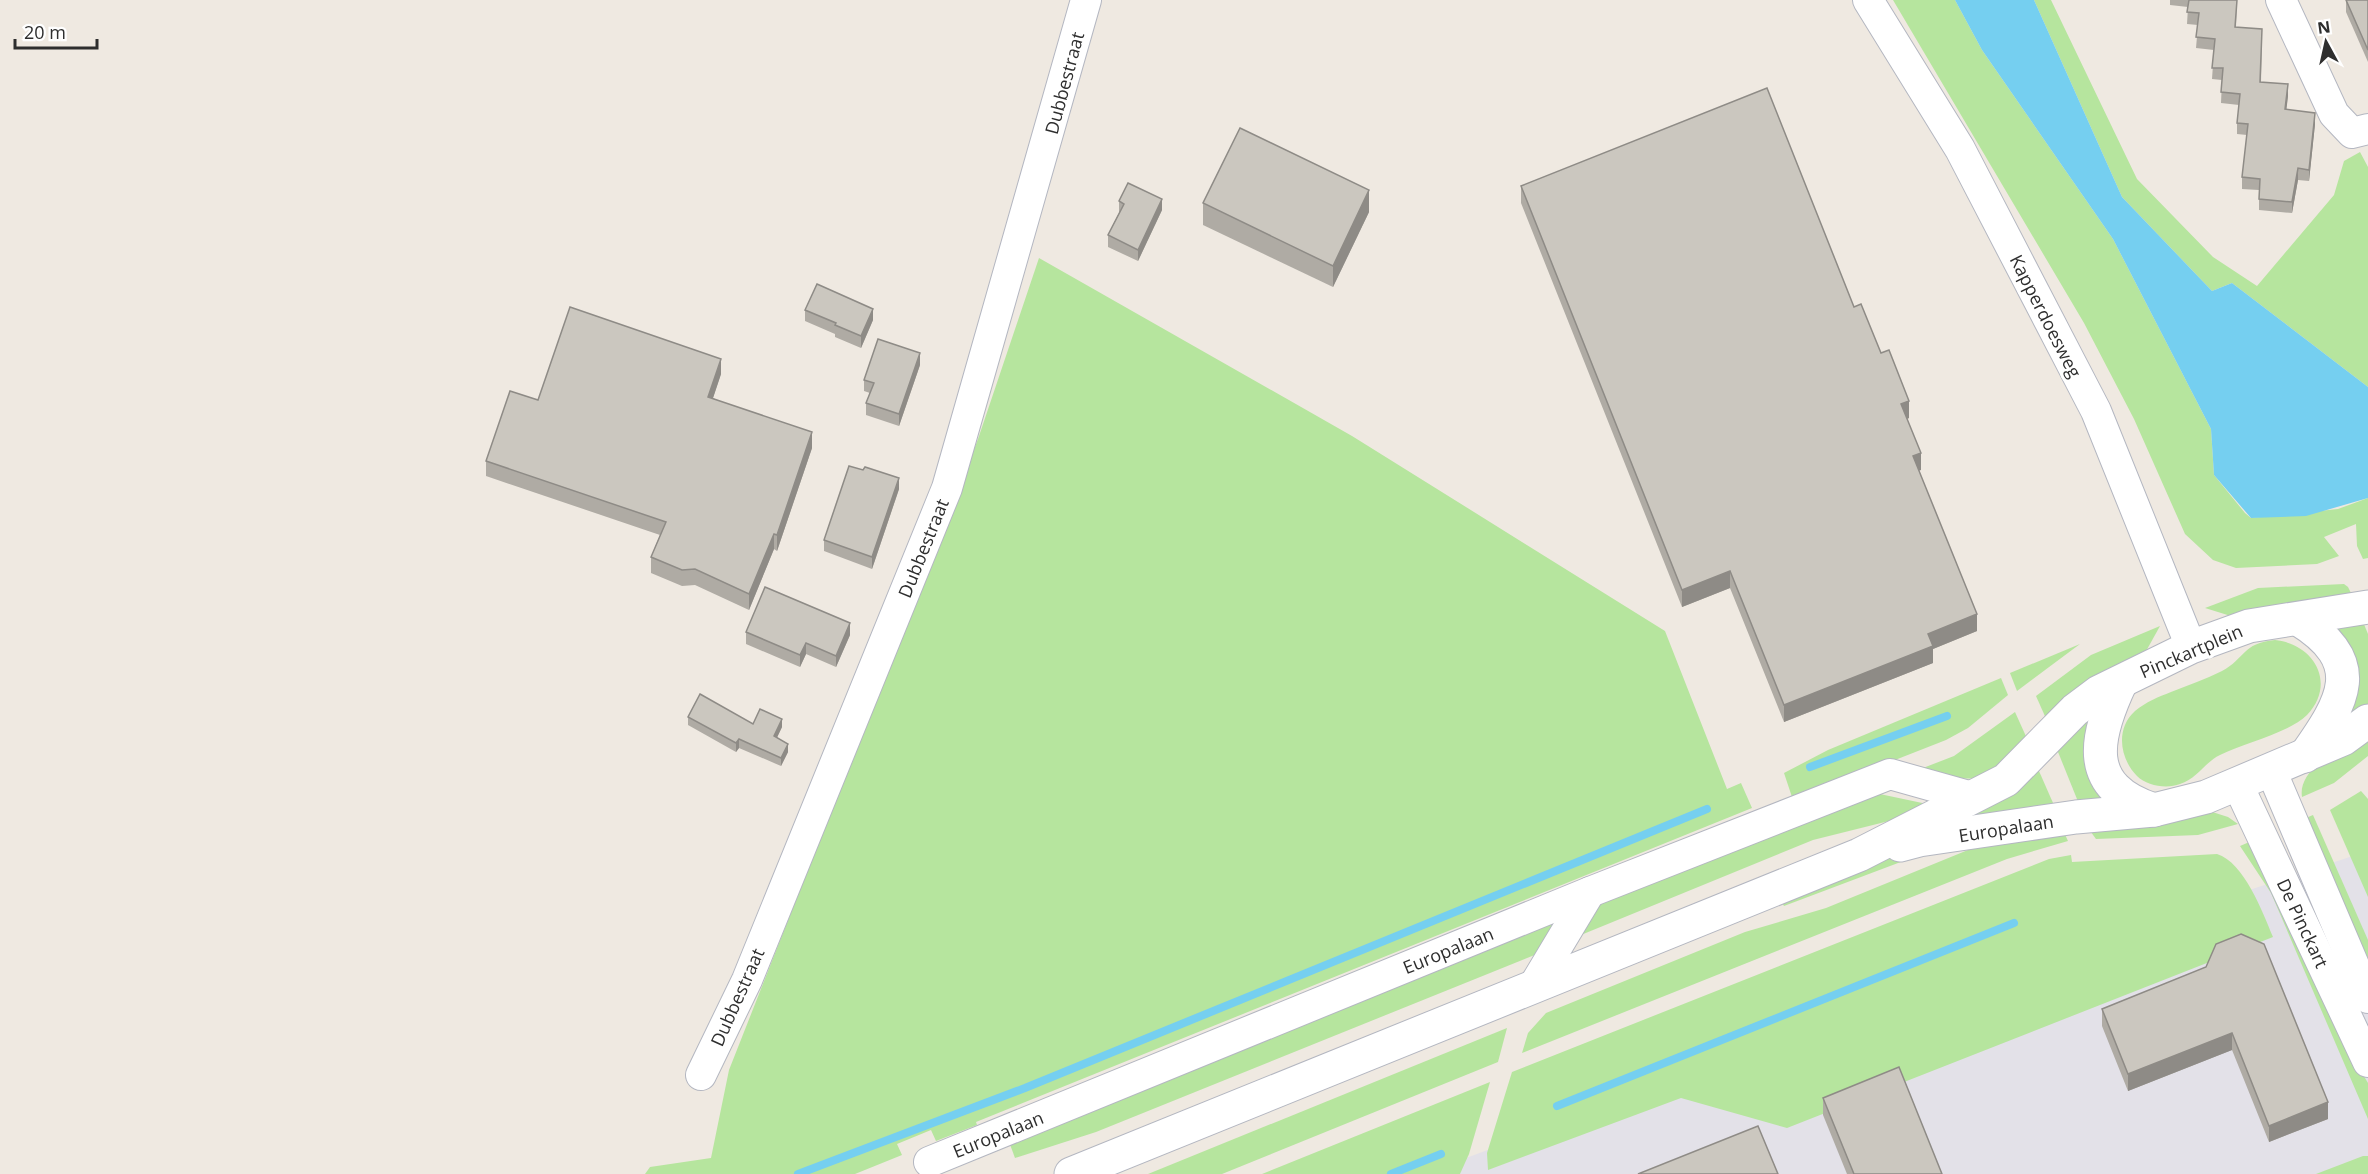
<svg xmlns="http://www.w3.org/2000/svg" width="2368" height="1174" font-family="'Open Sans',sans-serif">
  <style>
    .industrial { fill: #e3e1e8 }
    .green { fill: #b6e59e }
    .water { fill: #75cff0 }
    .lines { fill: none; stroke-linecap: round; stroke-linejoin: round }
    .stream { stroke: #75cff0; stroke-width: 8 }
    .street-casing { stroke: #b4b7c1; stroke-width: 32 }
    .secondary-casing { stroke: #b4b7c1; stroke-width: 35 }
    .street { stroke: #fff; stroke-width: 30 }
    .secondary { stroke: #fff; stroke-width: 33 }
    .wall { fill: #afaba4 }
    .shaded-wall { fill: #8e8b86 }
    .building { fill: #cbc7bf; stroke: #8e8b86; stroke-width: 1.5 }
    .labels { text-anchor: middle; dominant-baseline: central; stroke-width: 6; stroke-linejoin: round; paint-order: stroke }
    .street-label { font-size: 18px; fill: #2e2e2e; stroke: #fff }
  </style>
  <rect width="100%" height="100%" fill="#efe9e1"/>
  <polygon class="industrial" points="2368,851 2368,1174 1423,1174 1697,1072"/>
  <g class="green">
    <polygon points="1893,0 1955,0 1982,50 2113,239 2211,429 2214,475 2245,513 2251,518 2338,509 2368,498 2368,558 2363,559 2357,546 2356,524 2324,537 2339,556 2317,564 2236,568 2213,560 2185,534 2134,419 2084,323"/>
    <polygon points="2034,0 2051,0 2137,179 2213,257 2257,286 2334,195 2344,161 2360,152 2368,167 2368,387 2232,283 2212,291 2122,197"/>
    <polygon points="1039,258 1352,436 1665,631 1727,789 1741,783 1752,808 976,1122 977,1125 936,1141 931,1130 897,1144 902,1155 855,1174 645,1174 650,1167 711,1158 729,1070 978,439"/>
    <polygon points="2344,584 2348,587 2354,599 2234,617 2205,608 2258,588"/>
    <polygon points="2361,617 2368,634 2368,708 2353,721 2345,713 2332,630"/>
    <polygon points="2160,626 2145,653 2048,723 2036,696 2091,655"/>
    <path d="M 2275,640 C 2314,644 2337,683 2307,715 C 2289,733 2244,743 2220,755 C 2205,762 2197,779 2180,784 C 2167,789 2147,786 2137,776 C 2120,759 2115,729 2135,711 C 2146,702 2158,697 2171,692 C 2188,685 2206,679 2222,671 C 2245,659 2242,643 2275,640 Z"/>
    <polygon points="2080,644 2017,691 2010,673"/>
    <polygon points="2001,678 2008,695 1968,728 1946,740 1793,800 1784,773 1828,750"/>
    <path d="M 2015,712 L 2029,743 C 1983,785 1985,782 1925,773 L 1923,768 L 1954,756 Z"/>
    <polygon points="2092,718 2108,797 2081,809 2054,742"/>
    <path d="M 2368,731 L 2368,756 L 2334,783 L 2302,797 C 2297,767 2347,744 2368,731 Z"/>
    <polygon points="2035,762 2057,812 1952,826"/>
    <polygon points="2361,791 2368,799 2368,897 2330,810"/>
    <polygon points="1875,793 1927,804 1893,820 1813,840 1576,937 1593,906"/>
    <polygon points="2206,810 2228,817 2238,824 2198,835 2096,839 2088,828"/>
    <polygon points="2313,815 2368,940 2368,981 2301,820"/>
    <polygon points="2062,828 2068,841 2007,859 1522,1053 1528,1033 1546,1013 1745,932 1826,908 1990,841"/>
    <polygon points="2254,840 2356,1063 2368,1083 2368,1119 2271,893 2240,846"/>
    <polygon points="1903,852 1906,860 1784,906 1781,901"/>
    <path d="M 2217,854 C 2244,862 2263,913 2273,937 L 1787,1128 L 1681,1098 L 1488,1170 L 1487,1153 L 1512,1072 L 2049,859 L 2071,855 L 2072,862 Z"/>
    <polygon points="1558,915 1542,952 1096,1132 1015,1158 1008,1139"/>
    <polygon points="1507,1028 1498,1062 1222,1174 1148,1174"/>
    <polygon points="1490,1082 1469,1154 1460,1174 1262,1174"/>
    <polygon points="2363,1156 2368,1156 2368,1174 2316,1174"/>
  </g>
  <polygon class="water" points="1955,0 2034,0 2122,197 2212,291 2232,283 2368,387 2368,498 2306,516 2251,518 2214,475 2211,429 2113,239 1982,50"/>
  <g class="lines">
    <g class="stream">
      <polyline points="1810,767 1947,716"/>
      <polyline points="1557,1106 2014,923"/>
      <polyline points="798,1174 1025,1088 1707,809"/>
      <polyline points="1391,1174 1441,1154"/>
    </g>
    <g class="street-casing">
      <g id="street">
        <polyline points="1868,0 1960,149 2096,411 2191,647"/>
        <polyline points="2281,0 2334,114 2352,133 2368,129"/>
        <polyline points="2271,770 2368,998"/>
        <polyline points="2237,783 2368,1062"/>
        <polyline points="1533,987 1590,892"/>
        <polyline points="701,1075 747,980 947,488 1086,0"/>
        <polyline points="929,1162 1590,892 1890,774 1972,797"/>
      </g>
    </g>
    <g class="secondary-casing">
      <g id="secondary">
        <path d="M 2298,619 C 2368,662 2344,701 2305,756"/>
        <path d="M 2121,682 C 2095,737 2082,787 2154,810"/>
        <polyline points="1900,845 1919,840 2076,817 2154,810 2206,797 2343,739 2368,721"/>
        <polyline points="1071,1174 1859,855 2006,780 2075,710 2099,692 2191,647 2249,626 2368,607"/>
      </g>
    </g>
    <use href="#street" class="street"/>
    <use href="#secondary" class="secondary"/>
  </g>
  <g class="wall">
    <polygon points="2170,0 2237,0 2236,27 2262,41 2261,82 2288,96 2286,110 2315,124 2309,181 2298,180 2292,213 2259,210 2259,190 2242,189 2242,177 2247,135 2237,134 2237,123 2239,105 2221,103 2222,80 2212,79 2214,50 2196,48 2198,25 2187,24 2188,7 2170,5"/>
    <polygon points="2346,0 2368,0 2368,62 2346,12"/>
    <polygon points="1521,186 1854,307 1881,353 1909,418 1907,419 1921,470 1919,470 1977,631 1933,649 1933,663 1784,722 1730,588 1682,607 1521,203"/>
    <polygon points="1119,201 1162,210 1138,261 1108,247 1108,235 1119,213"/>
    <polygon points="1203,203 1369,212 1333,287 1203,225"/>
    <polygon points="805,310 873,320 861,348 835,337 835,334 805,321"/>
    <polygon points="920,365 899,426 866,415 866,403 870,393 864,391 864,380"/>
    <polygon points="721,374 713,398 812,448 777,551 774,549 749,610 695,585 682,586 651,573 651,557 660,535 486,476 486,461 538,400"/>
    <polygon points="863,470 899,489 872,569 824,551 824,540"/>
    <polygon points="746,632 850,635 836,667 806,654 800,667 746,644"/>
    <polygon points="688,717 782,727 777,737 788,752 781,766 739,748 736,752 688,725"/>
    <polygon points="2206,967 2328,1119 2269,1142 2232,1050 2128,1091 2102,1026 2102,1009"/>
    <polygon points="1823,1098 1942,1174 1847,1174 1823,1115"/>
  </g>
  <g class="shaded-wall">
    <polygon points="2288,84 2288,96 2285,121 2285,109"/>
    <polygon points="2315,113 2315,124 2309,181 2309,170"/>
    <polygon points="2298,168 2298,180 2292,213 2292,202"/>
    <polygon points="1369,190 1369,212 1333,287 1333,266"/>
    <polygon points="1162,199 1162,210 1138,261 1138,250"/>
    <polygon points="873,309 873,320 861,348 861,336"/>
    <polygon points="920,353 920,365 899,426 899,414"/>
    <polygon points="721,359 721,374 708,413 708,397"/>
    <polygon points="1909,401 1909,418 1901,421 1901,404"/>
    <polygon points="812,432 812,448 777,551 777,535"/>
    <polygon points="1921,453 1921,470 1913,473 1913,456"/>
    <polygon points="899,478 899,489 872,569 872,557"/>
    <polygon points="774,534 774,549 749,610 749,594"/>
    <polygon points="1730,571 1730,588 1682,607 1682,590"/>
    <polygon points="1977,614 1977,631 1933,649 1933,663 1784,722 1784,705 1928,634"/>
    <polygon points="850,623 850,635 836,667 836,656"/>
    <polygon points="806,643 806,654 800,667 800,655"/>
    <polygon points="782,719 782,727 774,744 774,736"/>
    <polygon points="739,739 739,748 736,752 736,743"/>
    <polygon points="788,744 788,752 781,766 781,758"/>
    <polygon points="2232,1033 2232,1050 2128,1091 2128,1074"/>
    <polygon points="2328,1102 2328,1119 2269,1142 2269,1126"/>
  </g>
  <g class="building">
    <polygon points="2189,0 2237,0 2235,27 2262,29 2260,82 2288,84 2285,109 2315,113 2309,170 2298,168 2292,202 2259,199 2260,179 2242,177 2248,124 2237,123 2240,94 2221,92 2223,68 2212,68 2215,39 2196,37 2199,13 2187,12"/>
    <polygon points="2346,0 2368,0 2368,50"/>
    <polygon points="1767,88 1854,307 1861,304 1881,353 1889,350 1909,401 1901,404 1921,453 1913,456 1977,614 1928,634 1933,646 1784,705 1730,571 1682,590 1521,186"/>
    <polygon points="1240,128 1369,190 1333,266 1203,203"/>
    <polygon points="1128,183 1162,199 1138,250 1108,235 1124,204 1119,201"/>
    <polygon points="817,284 873,309 861,336 835,325 836,323 805,310"/>
    <polygon points="570,307 721,359 708,397 812,432 777,535 774,534 749,594 695,569 682,570 651,557 666,522 486,461 510,391 538,400"/>
    <polygon points="878,339 920,353 899,414 866,403 874,383 864,380"/>
    <polygon points="849,466 863,470 865,467 899,478 872,557 824,540"/>
    <polygon points="765,587 850,623 836,656 806,643 800,655 746,632"/>
    <polygon points="700,694 753,724 760,709 782,719 774,736 788,744 781,758 739,739 736,743 688,717"/>
    <polygon points="2241,934 2264,944 2328,1102 2269,1126 2232,1033 2128,1074 2102,1009 2206,967 2216,944"/>
    <polygon points="1899,1067 1942,1174 1854,1174 1823,1098"/>
    <polygon points="1758,1126 1778,1174 1638,1174"/>
  </g>
  <g class="labels">
    <g class="street-label">
      <text transform="translate(1064 83) rotate(-75)">Dubbestraat</text>
      <text transform="translate(2046 316) rotate(63)">Kapperdoesweg</text>
      <text transform="translate(923 548) rotate(-68)">Dubbestraat</text>
      <text transform="translate(2191 651) rotate(-23)">Pinckartplein</text>
      <text transform="translate(2006 828) rotate(-9)">Europalaan</text>
      <text transform="translate(2303 923) rotate(65)">De Pinckart</text>
      <text transform="translate(1448 950) rotate(-22)">Europalaan</text>
      <text transform="translate(737 997) rotate(-66)">Dubbestraat</text>
      <text transform="translate(998 1134) rotate(-22)">Europalaan</text>
    </g>
  </g>
  <g transform="translate(2326 42) rotate(352)" stroke="#ffffff" stroke-width="4.5" paint-order="stroke">
  <path d="M0-4.5L10 22L0 15L-10 22Z" fill="#2e2e2e"/>
  <text y="-9" font-size="16" font-weight="bold" text-anchor="middle" fill="#2e2e2e">N</text>
  </g>
  <path d="M15 39v9h82v-9" fill="none" stroke="#2e2e2e" stroke-width="3"/>
  <text x="24" y="39" font-size="18" fill="#2e2e2e" stroke="#ffffff" stroke-width="4.5" paint-order="stroke">20 m</text>
</svg>
